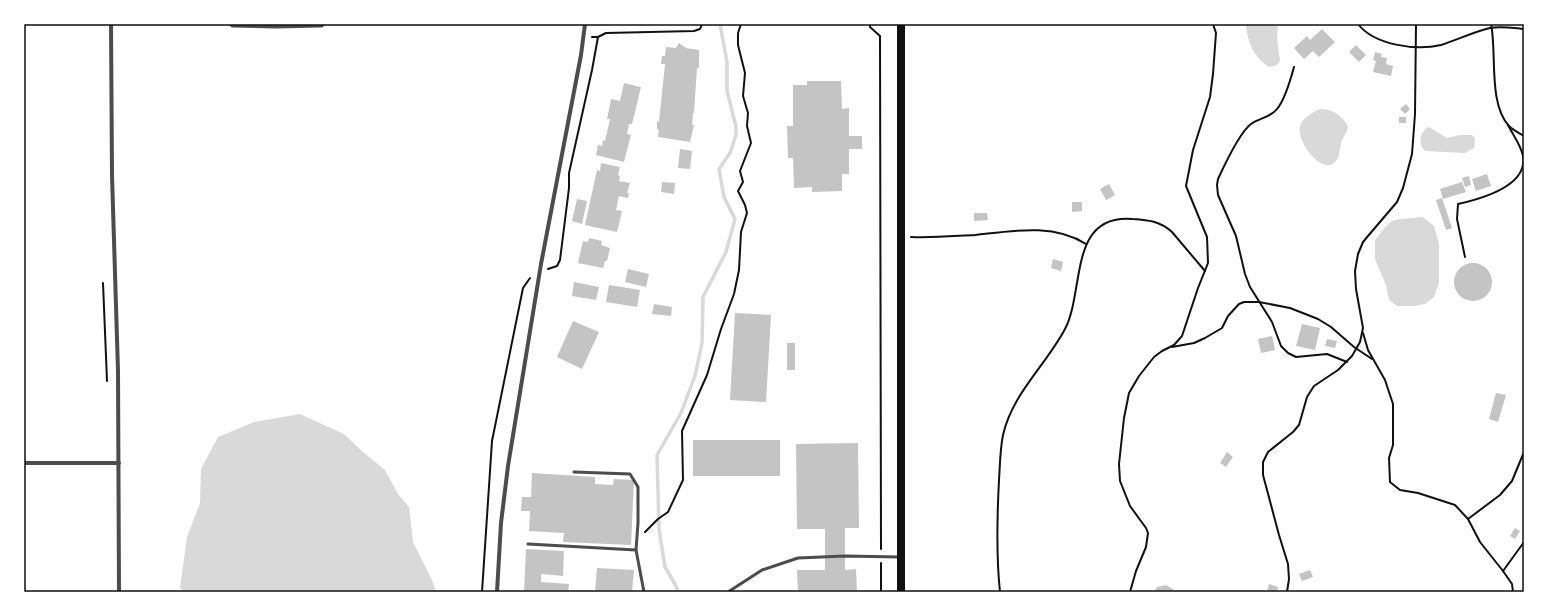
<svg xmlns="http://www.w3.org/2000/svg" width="1548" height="616" font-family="Poppins,sans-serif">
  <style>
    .water { fill: #d9d9d9 }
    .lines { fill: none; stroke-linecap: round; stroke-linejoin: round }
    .stream { stroke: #d9d9d9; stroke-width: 3.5 }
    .building { fill: #c4c4c4 }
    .path { stroke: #111; stroke-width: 2 }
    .service { stroke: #4c4c4c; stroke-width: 3 }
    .minor { stroke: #4c4c4c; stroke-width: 4 }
    .tertiary { stroke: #4c4c4c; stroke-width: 7 }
    .secondary { stroke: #111; stroke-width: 8 }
    .neatline { fill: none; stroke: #111; stroke-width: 1.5 }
  </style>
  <rect width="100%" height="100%" fill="#fff"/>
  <g class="water">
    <path d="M 1246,24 L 1278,24 L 1277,39 L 1280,61 L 1277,65 L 1269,67 C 1254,58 1247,41 1246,24 Z"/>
    <path d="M 1320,109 C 1333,109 1343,116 1348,127 C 1347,134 1342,137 1341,144 C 1339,151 1340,158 1334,163 C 1320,174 1296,140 1300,126 C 1303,117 1312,113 1320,109 Z"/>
    <path d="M 1429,127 L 1447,138 L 1460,135 L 1472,135 L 1475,139 L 1474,148 L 1465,153 L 1426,151 C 1420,148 1420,140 1421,135 L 1426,128 Z"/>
    <polygon points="1423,217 1434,226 1439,244 1439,283 1434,297 1425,304 1414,306 1397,306 1389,300 1386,285 1375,259 1375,240 1385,227 1392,221 1400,219"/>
    <polygon points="300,414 344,434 363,452 385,470 398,494 409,507 413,542 432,580 436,592 185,592 180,588 187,537 200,503 201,469 218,437 254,422"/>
  </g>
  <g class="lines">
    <polyline class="stream" points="678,592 676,586 665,567 659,529 657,455 681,413 695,376 702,343 703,297 726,252 735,219 724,197 719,169 730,153 736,135 736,127 727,91 727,62 720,24"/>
  </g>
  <g class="building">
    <polygon points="1322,29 1335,42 1319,57 1313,51 1304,59 1294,48 1307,36 1310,40"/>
    <polygon points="679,43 686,48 699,50 699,68 697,68 694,113 693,113 692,125 694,125 690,142 658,137 659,130 657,129 657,121 659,122 665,64 661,64 662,56 665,56 666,47 676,48"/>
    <polygon points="1356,45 1366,55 1359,62 1349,52"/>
    <polygon points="1375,52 1382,54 1381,57 1387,58 1386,64 1393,66 1391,76 1373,72 1376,61 1373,60"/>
    <polygon points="807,81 841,81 842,109 849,108 849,136 862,136 862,149 849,149 849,174 842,174 842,191 812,192 812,187 794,188 793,158 788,158 787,126 793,126 793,85 807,85"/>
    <polygon points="624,83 641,87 632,124 629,124 627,134 631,135 624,162 596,155 598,145 602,146 603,140 605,141 610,119 607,119 611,99 620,101"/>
    <polygon points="1406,104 1410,109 1405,114 1400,109"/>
    <rect x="1399" y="117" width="7" height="6"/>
    <polygon points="680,149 692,151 690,169 678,168"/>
    <polygon points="601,163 620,167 618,175 620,176 619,181 630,183 627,193 629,193 628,198 619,196 616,210 622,211 617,232 585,225 597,170 600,171"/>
    <polygon points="1487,174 1491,186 1476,191 1472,179"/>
    <polygon points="1469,176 1471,185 1465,187 1462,178"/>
    <polygon points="662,182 675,183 674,194 661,192"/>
    <polygon points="1462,182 1466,192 1443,199 1440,189"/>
    <polygon points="1109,184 1115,195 1106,200 1100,189"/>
    <polygon points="1442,198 1452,228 1446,230 1436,200"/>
    <polygon points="577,199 587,201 582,224 572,221"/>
    <polygon points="1072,202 1082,202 1082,211 1072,212"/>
    <polygon points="974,213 987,213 988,220 974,221"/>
    <polygon points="589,238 602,241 601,245 610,248 607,261 605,261 603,268 578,263 583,241 588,242"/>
    <polygon points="1053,259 1063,262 1061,271 1051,268"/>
    <circle cx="1473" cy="282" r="19"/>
    <polygon points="628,269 649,274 646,287 625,282"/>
    <polygon points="574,282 599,287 596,300 572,296"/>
    <polygon points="609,285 640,290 637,307 606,302"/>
    <polygon points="654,304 672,307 671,316 652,314"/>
    <polygon points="735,313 771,315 766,402 730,400"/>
    <polygon points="573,321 599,332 582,369 557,357"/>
    <polygon points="1302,324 1320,328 1315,350 1296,346"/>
    <polygon points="1272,336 1275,350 1261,353 1258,339"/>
    <polygon points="1327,339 1337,341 1335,348 1325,346"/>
    <rect x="787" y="343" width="8" height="27"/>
    <polygon points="1496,393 1506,395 1498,422 1489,419"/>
    <rect x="693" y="440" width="87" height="36"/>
    <polygon points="858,443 859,528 845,528 845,570 856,569 857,592 798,592 797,570 825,570 825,529 797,529 796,444"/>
    <polygon points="1227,452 1233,457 1226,467 1220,463"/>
    <polygon points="532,473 595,477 595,484 613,485 614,479 634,480 631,545 563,542 564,533 529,531 530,511 521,511 522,497 531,497"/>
    <polygon points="1515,528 1520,531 1515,539 1510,536"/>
    <polygon points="526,549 564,551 563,576 541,574 541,582 569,584 568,592 524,592"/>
    <polygon points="597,568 634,570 632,592 595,592"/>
    <polygon points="1310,570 1313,577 1302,581 1299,574"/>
    <polygon points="1269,584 1278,587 1277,592 1267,592"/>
    <polygon points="1166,585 1173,589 1174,592 1154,592 1157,587"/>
  </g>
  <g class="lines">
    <g class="path">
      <polyline points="870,24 870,27 880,36 881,549"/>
      <path d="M 1358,24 C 1374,45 1416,51 1441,45 C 1457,40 1473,32 1490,28 C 1501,26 1513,28 1524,29"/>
      <path d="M 1491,24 C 1497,52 1488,104 1509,126 C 1513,130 1519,133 1524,136"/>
      <polyline points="592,37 598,37 606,33 694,31 700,29 702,24"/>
      <path d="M 1294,67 C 1291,78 1284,101 1277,109 C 1270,118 1259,118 1251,124 C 1240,132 1224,166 1218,179 L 1217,185 L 1218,195 L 1236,236 L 1245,274 L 1250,287 L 1272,322 L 1281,346 L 1288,353 L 1296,357 L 1327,354 L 1347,362"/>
      <path d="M 911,237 C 933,238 954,236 975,235 C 1012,231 1053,223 1086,244"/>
      <path d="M 1465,257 L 1457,219 L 1458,204 C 1480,199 1528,186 1523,156 C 1521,145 1513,135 1508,125"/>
      <polyline points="548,269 557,266 560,260 569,188 569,173 592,70 598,37"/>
      <polyline points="103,283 107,381"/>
      <polyline points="1363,333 1368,350 1385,380 1393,404 1393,445 1389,458 1390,482 1400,490 1418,493 1455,505 1468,519 1480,542 1503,571 1512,584 1513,592"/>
      <polyline points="1172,347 1194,343 1205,338 1222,328 1228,316 1239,304 1244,302 1259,302 1290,308 1318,319 1331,327 1354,347 1372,359"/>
      <polyline points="1468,519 1500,495 1512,481 1524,452"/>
      <polyline points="645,532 658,519 668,512 683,480 682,431 707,375 721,329 734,294 739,270 741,232 747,213 745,205 738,191 743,182 740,171 751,143 747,126 748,113 743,96 745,73 738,45 738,33 741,24"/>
      <polyline points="1503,571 1524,542"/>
      <polyline points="482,592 492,441 523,288 530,278"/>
      <polyline points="881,592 881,563"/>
      <path d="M 1000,592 C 996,555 997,518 999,480 C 1000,465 1000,450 1003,435 C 1012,394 1046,365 1065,329 C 1085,291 1068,213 1133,219 C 1148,220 1160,221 1172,232 L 1205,271"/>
      <polyline points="1130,592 1136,571 1146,547 1148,533 1146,528 1130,506 1120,481 1119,464 1124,418 1129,393 1139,376 1154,357 1162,351 1174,345 1182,336 1198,288 1208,263 1207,237 1186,186 1193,150 1210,97 1213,74 1216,33 1213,24"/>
      <polyline points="1287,592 1289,579 1288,564 1279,535 1263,475 1263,462 1268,452 1293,432 1299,425 1307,397 1314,386 1338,370 1352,356 1360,342 1363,328 1356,289 1355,271 1358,254 1363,242 1368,236 1397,202 1403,188 1412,154 1415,114 1416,24"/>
    </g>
    <g class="service">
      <polyline points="574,472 630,474 638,487 638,523 636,550"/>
      <polyline points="528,544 636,550 644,592"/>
      <polyline points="728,592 762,570 798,558 845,556 899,557"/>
    </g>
    <g class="minor">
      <polyline points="111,24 112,175 118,371 119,592"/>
      <polyline points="24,463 119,463"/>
      <polyline points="497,592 501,523 508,466 541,264 581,55 585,24"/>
    </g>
    <polyline class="tertiary" points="233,24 276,25 321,24"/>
    <polyline class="secondary" points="901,24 901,592"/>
  </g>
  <rect width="1548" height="616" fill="none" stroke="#ffffff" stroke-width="50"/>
  <rect x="25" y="25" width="1498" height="566" class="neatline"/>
</svg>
